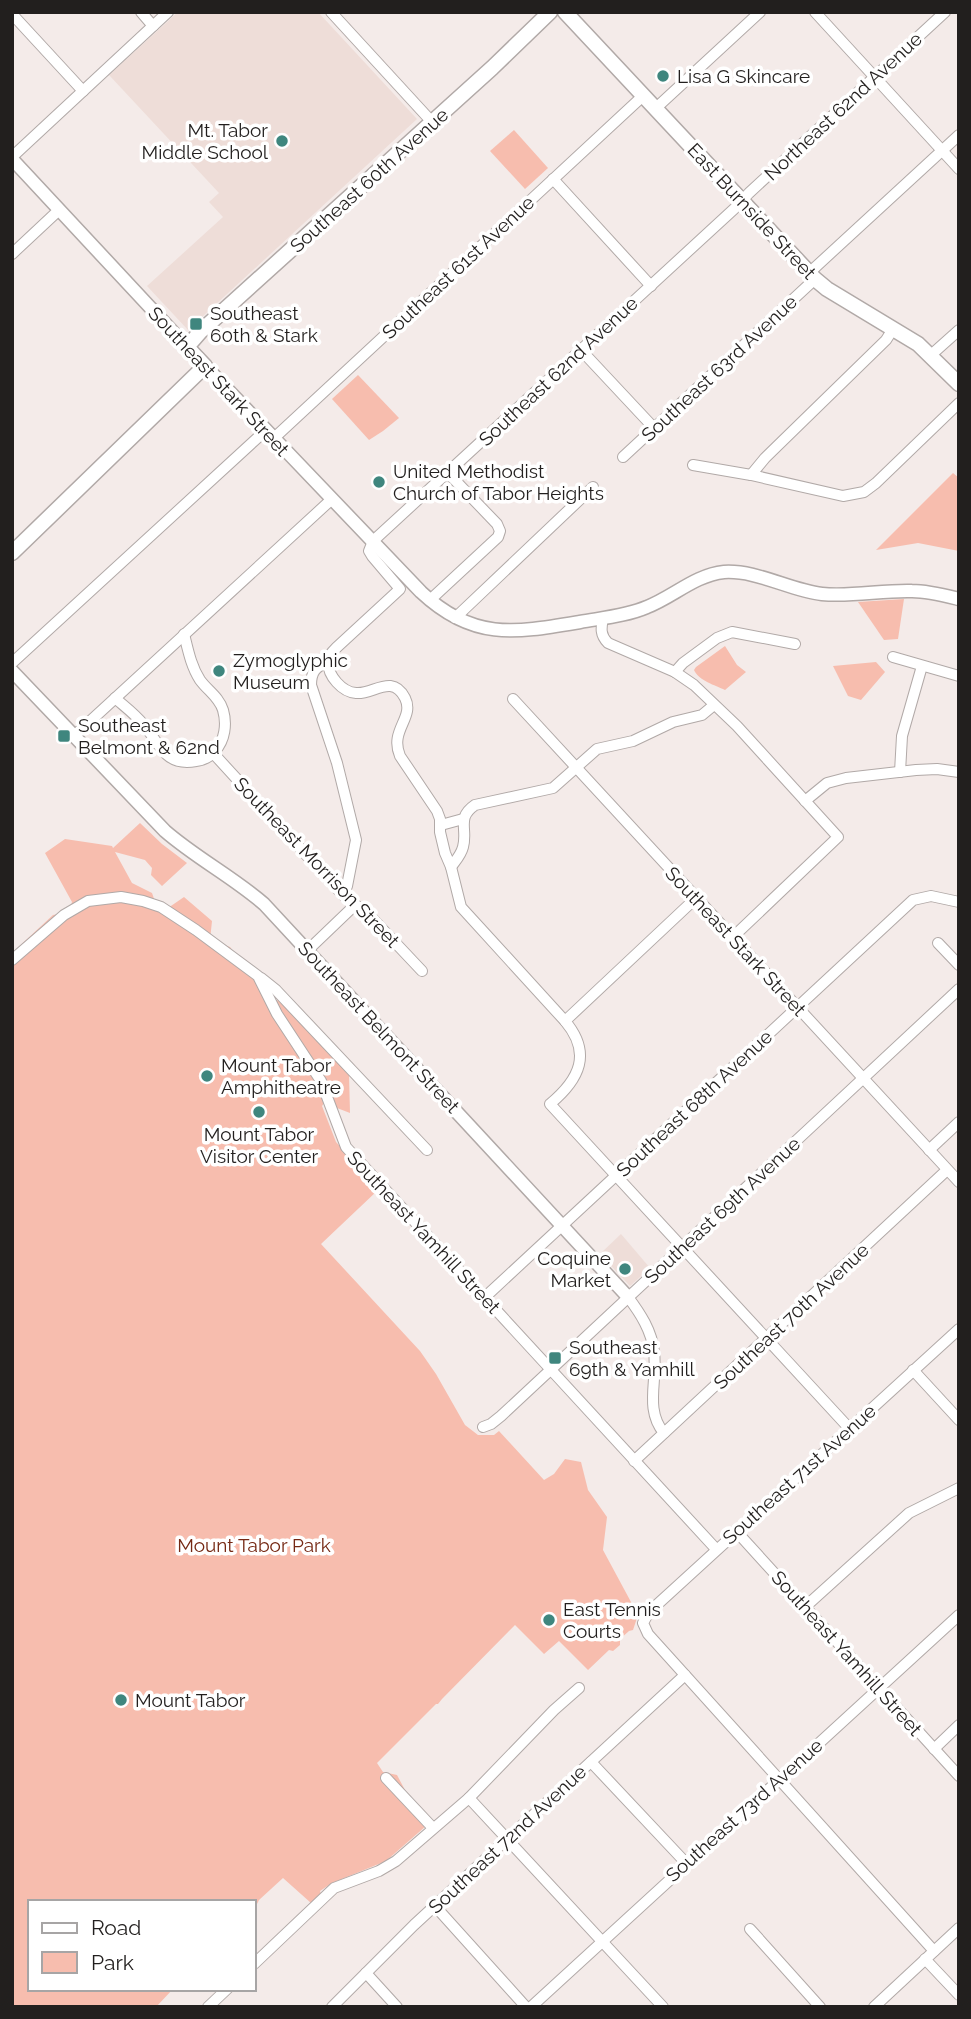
<svg xmlns="http://www.w3.org/2000/svg" width="971" height="2019" font-family="Raleway,sans-serif">
  <style>
    .built { fill: #eeddd8 }
    .green { fill: #f7bdae }
    .lines { fill: none; stroke-linecap: round; stroke-linejoin: round }
    .minor-casing { stroke: #b1a9a7; stroke-width: 12 }
    .tertiary-casing { stroke: #b1a9a7; stroke-width: 15 }
    .secondary-casing { stroke: #b1a9a7; stroke-width: 17 }
    .minor { stroke: #fff; stroke-width: 10 }
    .tertiary { stroke: #fff; stroke-width: 12 }
    .secondary { stroke: #fff; stroke-width: 14 }
    .poi-dot { fill: #3f867e; stroke: #fff; stroke-width: 2.5 }
    .labels { text-anchor: middle; dominant-baseline: central; stroke-width: 7; stroke-linejoin: round; paint-order: stroke }
    .poi-label { font-size: 19px; fill: #221f1e; stroke: #fff; text-anchor: start }
    .street-label { font-size: 19px; fill: #221f1e; stroke: #fff }
    .park-label { font-size: 19px; fill: #752813; stroke: #fff }
  </style>
  <rect width="100%" height="100%" fill="#f4ebe9"/>
  <g class="built">
    <polygon points="178,12 318,12 417,119 188,330 147,286 223,217 209,202 219,193 109,75"/>
    <polygon points="621,1234 650,1268 630,1286 600,1254"/>
  </g>
  <g class="green">
    <polygon points="514,130 548,168 525,189 490,151"/>
    <polygon points="358,375 399,418 383,431 369,440 332,399"/>
    <polygon points="953,473 959,478 959,551 918,543 876,550"/>
    <polygon points="904,599 898,639 884,640 858,602"/>
    <path d="M 725,646 L 737,665 L 746,672 L 725,690 C 715,685 699,681 694,670 L 696,667 Z"/>
    <polygon points="876,662 885,672 861,700 848,696 833,666"/>
    <polygon points="140,823 162,844 187,863 162,886 151,875 152,868 145,860 115,852 132,883 152,893 158,910 168,908 184,897 212,921 210,940 230,947 271,1001 291,999 349,1074 350,1113 324,1103 322,1106 336,1142 373,1181 371,1183 377,1191 321,1244 420,1351 436,1374 465,1425 478,1435 494,1435 499,1431 544,1480 554,1474 565,1459 581,1462 588,1490 607,1517 603,1550 638,1615 633,1630 629,1631 620,1639 620,1645 613,1651 609,1650 588,1670 559,1641 544,1654 515,1625 442,1699 438,1704 436,1704 377,1763 383,1772 397,1775 406,1792 412,1812 426,1826 386,1861 332,1883 320,1891 321,1894 311,1903 283,1878 259,1900 254,1910 254,1902 30,1902 30,1989 173,1989 156,2007 12,2007 12,953 53,915 69,912 72,902 45,853 65,839 112,846 113,848"/>
  </g>
  <g class="lines">
    <g class="minor-casing">
      <g id="minor">
        <polyline points="141,12 153,26"/>
        <polyline points="331,12 432,122"/>
        <polyline points="815,12 959,169"/>
        <polyline points="12,14 83,91"/>
        <polyline points="656,108 760,12"/>
        <polyline points="12,157 168,12"/>
        <polyline points="553,179 651,286"/>
        <polyline points="12,254 59,210"/>
        <polyline points="809,273 959,135"/>
        <polyline points="581,350 654,428"/>
        <polyline points="931,355 959,330"/>
        <polyline points="273,439 644,95"/>
        <polyline points="623,457 815,279"/>
        <polyline points="693,465 751,475 843,496 864,492 876,483 959,403"/>
        <polyline points="751,475 765,458 886,340 893,329"/>
        <polyline points="430,600 498,537 500,531 497,524 448,473"/>
        <polyline points="455,618 593,487"/>
        <path d="M 603,618 C 601,628 600,635 608,643 L 675,672 L 694,685 L 737,726 L 838,837 L 733,937"/>
        <polyline points="893,657 959,676"/>
        <path d="M 328,662 C 316,667 311,671 311,685 L 337,763 L 356,840 L 347,886 L 342,894"/>
        <polyline points="12,663 265,431"/>
        <polyline points="675,672 683,663 717,638 732,632 795,644"/>
        <path d="M 115,698 C 124,706 135,714 143,724 C 160,743 164,767 196,761 C 204,760 210,757 215,751 C 225,740 227,724 223,710 C 219,697 208,691 200,680 C 191,666 188,650 184,634"/>
        <polyline points="513,699 959,1182"/>
        <polyline points="74,736 332,499"/>
        <polyline points="213,753 342,894 372,918 422,971"/>
        <polyline points="900,772 902,736 922,666"/>
        <polyline points="805,801 827,783 846,778 916,770 937,769 959,772"/>
        <polyline points="441,825 463,819"/>
        <path d="M 451,867 C 456,860 461,855 463,847 C 468,829 456,818 475,805 L 553,788 L 597,749 L 633,741 L 673,722 L 702,715 L 714,705"/>
        <polyline points="938,943 959,965"/>
        <polyline points="308,950 355,905"/>
        <polyline points="12,960 64,915 88,901 121,897 143,901 161,907 196,930 258,976 277,1014 321,1081 346,1147 716,1549"/>
        <polyline points="261,978 276,990 427,1150"/>
        <polyline points="565,1021 696,898"/>
        <polyline points="929,1150 959,1122"/>
        <path d="M 628,1297 C 640,1313 652,1331 654,1352 C 658,1380 644,1409 664,1433"/>
        <polyline points="484,1298 913,900 931,896 959,902"/>
        <polyline points="913,1370 959,1420"/>
        <polyline points="483,1427 491,1424 501,1416 959,989"/>
        <path d="M 849,1428 L 550,1104 C 580,1079 592,1053 565,1021 L 461,907 L 451,867 L 445,853 L 440,832 L 440,819 L 437,811 L 400,756 C 389,730 415,718 405,698 C 392,673 373,695 356,693 C 342,692 328,676 328,662 C 328,656 332,652 336,648 L 400,589 L 372,556 L 369,551 L 373,541 L 734,209 L 749,193 L 945,12"/>
        <polyline points="634,1461 947,1170"/>
        <polyline points="736,1531 959,1776"/>
        <polyline points="805,1607 909,1513 959,1488"/>
        <polyline points="934,1749 959,1725"/>
        <polyline points="591,1762 686,1863"/>
        <polyline points="386,1778 433,1828"/>
        <polyline points="469,1798 663,2007"/>
        <polyline points="435,1906 526,2007"/>
        <polyline points="750,1929 820,2007"/>
        <polyline points="934,1951 648,1634 643,1623 649,1612 959,1329"/>
        <polyline points="925,1959 959,1995"/>
        <polyline points="254,1964 334,1888 379,1871 396,1861 469,1798 554,1710 579,1688"/>
        <polyline points="366,1973 397,2007"/>
        <polyline points="208,2007 227,1989"/>
        <polyline points="332,2007 414,1925 685,1675"/>
        <polyline points="531,2007 959,1615"/>
        <polyline points="874,2007 959,1928"/>
      </g>
    </g>
    <g class="tertiary-casing">
      <g id="tertiary">
        <polyline points="12,159 187,347"/>
        <path d="M 205,366 L 421,592 C 473,641 515,633 580,622 C 602,618 626,616 647,607 C 673,597 695,575 724,572 C 757,570 789,590 822,594 C 852,597 882,590 912,591 C 928,591 943,595 959,599"/>
        <path d="M 12,671 L 165,831 C 196,858 233,877 264,904 L 628,1297"/>
      </g>
    </g>
    <g class="secondary-casing">
      <g id="secondary">
        <polyline points="565,12 815,279 827,289 918,344 959,384"/>
        <polyline points="12,553 205,366 187,347 201,331 492,68 550,12"/>
      </g>
    </g>
    <use href="#minor" class="minor"/>
    <use href="#tertiary" class="tertiary"/>
    <use href="#secondary" class="secondary"/>
  </g>
  <g class="poi-dot">
    <circle cx="663" cy="76" r="7"/>
    <circle cx="282" cy="141" r="7"/>
    <rect x="189" y="317" width="14" height="14" rx="3.5"/>
    <circle cx="379" cy="482" r="7"/>
    <circle cx="219" cy="671" r="7"/>
    <rect x="57" y="729" width="14" height="14" rx="3.5"/>
    <circle cx="207" cy="1076" r="7"/>
    <circle cx="259" cy="1112" r="7"/>
    <circle cx="625" cy="1269" r="7"/>
    <rect x="548" y="1351" width="14" height="14" rx="3.5"/>
    <circle cx="549" cy="1620" r="7"/>
    <circle cx="121" cy="1700" r="7"/>
  </g>
  <g class="labels">
    <g class="poi-label">
      <text x="677" y="76">Lisa G Skincare</text>
      <text x="268" y="130" text-anchor="end">Mt. Tabor<tspan x="268" dy="22">Middle School</tspan></text>
      <text x="210" y="313">Southeast<tspan x="210" dy="22">60th &amp; Stark</tspan></text>
      <text x="393" y="471">United Methodist<tspan x="393" dy="22">Church of Tabor Heights</tspan></text>
      <text x="233" y="660">Zymoglyphic<tspan x="233" dy="22">Museum</tspan></text>
      <text x="78" y="725">Southeast<tspan x="78" dy="22">Belmont &amp; 62nd</tspan></text>
      <text x="221" y="1065">Mount Tabor<tspan x="221" dy="22">Amphitheatre</tspan></text>
      <text x="259" y="1134" text-anchor="middle">Mount Tabor<tspan x="259" dy="22">Visitor Center</tspan></text>
      <text x="611" y="1258" text-anchor="end">Coquine<tspan x="611" dy="22">Market</tspan></text>
      <text x="569" y="1347">Southeast<tspan x="569" dy="22">69th &amp; Yamhill</tspan></text>
      <text x="563" y="1609">East Tennis<tspan x="563" dy="22">Courts</tspan></text>
      <text x="135" y="1700">Mount Tabor</text>
    </g>
    <g class="street-label">
      <text transform="translate(843 106) rotate(-43)">Northeast 62nd Avenue</text>
      <text transform="translate(369 180) rotate(-42)">Southeast 60th Avenue</text>
      <text transform="translate(752 211) rotate(47)">East Burnside Street</text>
      <text transform="translate(458 267) rotate(-43)">Southeast 61st Avenue</text>
      <text transform="translate(719 368) rotate(-43)">Southeast 63rd Avenue</text>
      <text transform="translate(558 371) rotate(-43)">Southeast 62nd Avenue</text>
      <text transform="translate(219 381) rotate(47)">Southeast Stark Street</text>
      <text transform="translate(317 862) rotate(46)">Southeast Morrison Street</text>
      <text transform="translate(736 941) rotate(47)">Southeast Stark Street</text>
      <text transform="translate(379 1027) rotate(47)">Southeast Belmont Street</text>
      <text transform="translate(694 1103) rotate(-43)">Southeast 68th Avenue</text>
      <text transform="translate(722 1210) rotate(-43)">Southeast 69th Avenue</text>
      <text transform="translate(424 1232) rotate(47)">Southeast Yamhill Street</text>
      <text transform="translate(791 1316) rotate(-43)">Southeast 70th Avenue</text>
      <text transform="translate(799 1474) rotate(-42)">Southeast 71st Avenue</text>
      <text transform="translate(847 1653) rotate(48)">Southeast Yamhill Street</text>
      <text transform="translate(744 1810) rotate(-42)">Southeast 73rd Avenue</text>
      <text transform="translate(507 1839) rotate(-43)">Southeast 72nd Avenue</text>
    </g>
    <g class="park-label">
      <text x="254" y="1545">Mount Tabor Park</text>
    </g>
  </g>
  <rect width="971" height="2019" fill="none" stroke="#221f1e" stroke-width="28"/>
  <rect x="28" y="1900" width="228" height="91" fill="#ffffff" stroke="#a7a5a5" stroke-width="2"/>
  <rect x="42" y="1923" width="35" height="10" fill="#ffffff" stroke="#a7a5a5" stroke-width="2"/>
  <text x="91" y="1935" font-size="21" fill="#221f1e">Road</text>
  <rect x="42" y="1952" width="35" height="21" fill="#f7bdae" stroke="#a7a5a5" stroke-width="2"/>
  <text x="91" y="1970" font-size="21" fill="#221f1e">Park</text>
</svg>
